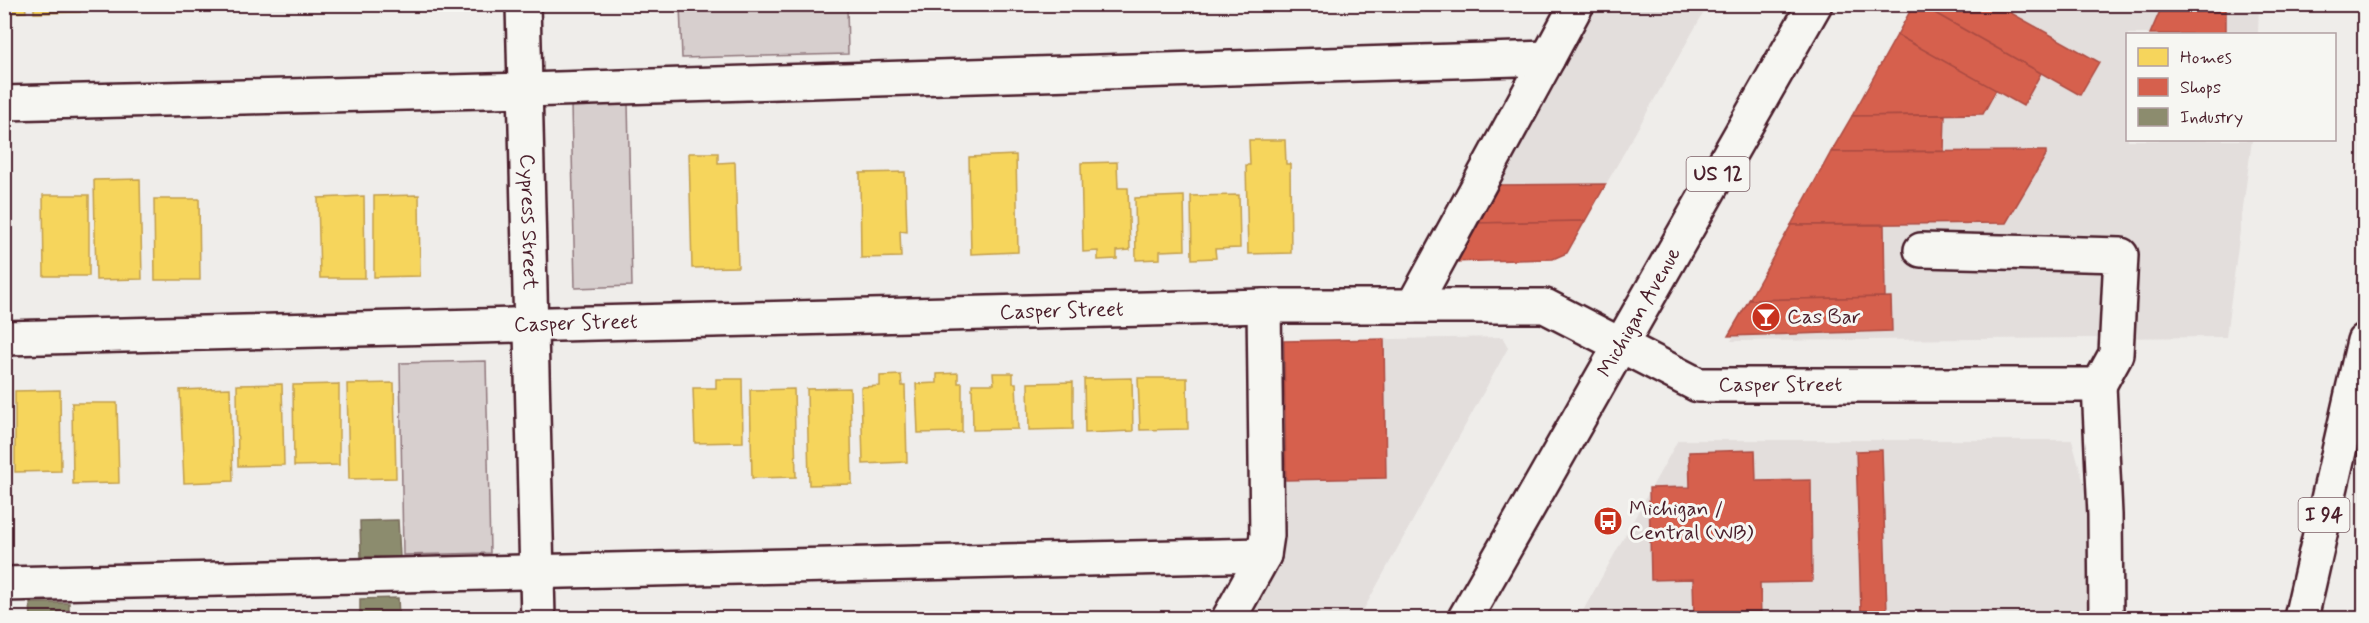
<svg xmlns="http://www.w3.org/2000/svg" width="2369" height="623" font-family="Mynerve,sans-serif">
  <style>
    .built { fill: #e3dedc }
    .green { fill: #d7cfce; stroke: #90777c; stroke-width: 1.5 }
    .homes { fill: #f6d55c; stroke: #c29e4d; stroke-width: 1.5 }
    .shops { fill: #d6604d; stroke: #ac4c43; stroke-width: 1.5 }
    .industry { fill: #8c8c6e; stroke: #786b5a; stroke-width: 1.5 }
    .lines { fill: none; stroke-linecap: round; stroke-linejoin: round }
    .minor-casing { stroke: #4a1f2b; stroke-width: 38 }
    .major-casing { stroke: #4a1f2b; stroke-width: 38 }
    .highway-casing { stroke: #4a1f2b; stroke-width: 38 }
    .minor { stroke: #f6f6f2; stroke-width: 33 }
    .major { stroke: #f6f6f2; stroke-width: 33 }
    .highway { stroke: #f6f6f2; stroke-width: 33 }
    .labels { text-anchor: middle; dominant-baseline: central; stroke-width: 6; stroke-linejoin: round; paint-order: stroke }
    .shield { fill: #f6f6f2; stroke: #7e6067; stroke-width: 1.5 }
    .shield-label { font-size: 20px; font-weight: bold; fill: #4a1f2b }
    .street-label { font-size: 21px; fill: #4a1f2b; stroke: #f6f6f2 }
    .poi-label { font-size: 21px; fill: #4a1f2b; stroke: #f6f6f2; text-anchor: start }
  </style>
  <rect width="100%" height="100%" fill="#efedea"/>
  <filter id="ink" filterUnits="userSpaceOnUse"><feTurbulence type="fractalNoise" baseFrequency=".0167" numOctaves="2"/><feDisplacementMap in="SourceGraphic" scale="12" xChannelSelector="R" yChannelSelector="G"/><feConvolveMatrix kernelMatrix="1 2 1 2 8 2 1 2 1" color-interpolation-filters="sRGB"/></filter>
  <g filter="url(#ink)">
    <g class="built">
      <polygon points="1595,5 1708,5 1567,253 1553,259 1453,262"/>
      <polygon points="1923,5 2259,5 2258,34 2128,34 2128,140 2252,140 2226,337 1731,341"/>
      <polygon points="1503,337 1508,348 1359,618 1248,618 1271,576 1287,536 1284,341"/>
      <polygon points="1678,440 2072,440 2096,527 2094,618 1579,618"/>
    </g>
    <g class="green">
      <polygon points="680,5 847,5 848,54 682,58"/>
      <polygon points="628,103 632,286 575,288 571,104"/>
      <polygon points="486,361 490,553 403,555 400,363"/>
    </g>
    <g class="homes">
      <polygon points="4,4 25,4 26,12 4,13"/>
      <polygon points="34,4 80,4 80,12 34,13"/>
      <polygon points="1249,140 1285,140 1286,164 1290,164 1291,253 1248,254 1246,165 1250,165"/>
      <polygon points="689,153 718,153 718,163 735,162 738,267 692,268"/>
      <polygon points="1016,155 1018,252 971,254 969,157"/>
      <polygon points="1117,162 1118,188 1128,188 1130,250 1117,251 1117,259 1098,260 1098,251 1083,252 1081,163"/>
      <polygon points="905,172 907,232 900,231 901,257 861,258 860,173"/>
      <polygon points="140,179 142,279 96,280 94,180"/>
      <polygon points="43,195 89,195 89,276 44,276"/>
      <polygon points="419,195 420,276 374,277 374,196"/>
      <polygon points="1239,195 1240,248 1215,249 1216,258 1192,259 1191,196"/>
      <polygon points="364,196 365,278 320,278 318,198"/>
      <polygon points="1184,196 1185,250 1160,251 1160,259 1136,260 1135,198"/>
      <polygon points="154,199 199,199 200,280 155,280"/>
      <polygon points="958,373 958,383 962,383 962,432 918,433 916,384 937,383 937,374"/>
      <polygon points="993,373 1013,373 1013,383 1016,383 1018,429 973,430 972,384 994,384"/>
      <polygon points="901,375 902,386 905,386 907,462 863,464 861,387 880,386 880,376"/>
      <polygon points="1132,378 1133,431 1085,433 1084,379"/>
      <polygon points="1138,378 1187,378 1188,429 1140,430"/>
      <polygon points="716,379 742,379 743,442 695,443 693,388 716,388"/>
      <polygon points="1073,382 1073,429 1029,430 1028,383"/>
      <polygon points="394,383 396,478 349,479 347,384"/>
      <polygon points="282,384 284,465 238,466 237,385"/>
      <polygon points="339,384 339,465 294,466 293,385"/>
      <polygon points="230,388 233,481 184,483 180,390"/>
      <polygon points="850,388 852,484 809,485 807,389"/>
      <polygon points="794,389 796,477 752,478 750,390"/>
      <polygon points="60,390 61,471 15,472 15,391"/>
      <polygon points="72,403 117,403 119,483 73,484"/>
    </g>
    <g class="shops">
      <polygon points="1914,4 1919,4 2041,73 2023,106 1897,35"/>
      <polygon points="1919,4 1995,4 2099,62 2080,95"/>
      <polygon points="2163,4 2226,4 2226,34 2150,34"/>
      <polygon points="1897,35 1996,90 1983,114 1852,116"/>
      <polygon points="1945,115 1944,151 1831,152 1852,116"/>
      <polygon points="2046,151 2046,155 2006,223 1791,225 1831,152"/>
      <polygon points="1606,184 1585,221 1474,223 1495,185"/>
      <polygon points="1585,221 1567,253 1553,259 1453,262 1474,223"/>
      <polygon points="1791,225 1884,225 1885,297 1749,300"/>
      <polygon points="1891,297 1892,331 1728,336 1749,300"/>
      <polygon points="1384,339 1386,478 1286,480 1284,341"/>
      <polygon points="1755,450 1756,481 1811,480 1812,582 1760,583 1761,616 1694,617 1693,579 1651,580 1649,488 1690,487 1689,452"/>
      <polygon points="1882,450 1887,612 1861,613 1856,451"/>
    </g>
    <g class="industry">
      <polygon points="398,520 400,557 361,557 360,521"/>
      <polygon points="398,598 399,618 360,618 360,599"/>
      <polygon points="30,603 69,603 69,618 31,618"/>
    </g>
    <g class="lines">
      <g class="minor-casing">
        <g id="minor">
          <path id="s1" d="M 523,4 L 538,618"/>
          <polyline points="1548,58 1577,4"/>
          <polyline points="4,103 526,90 1548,58 1413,306"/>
          <polyline points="1921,250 2121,255 2116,354 2099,385"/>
          <path id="s2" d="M 4,338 L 1264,306 L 1545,306 L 1698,385 L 2099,385"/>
          <polyline points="2099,385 2105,515 2106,618"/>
          <polyline points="4,584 1264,555"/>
          <polyline points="1229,618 1264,555 1267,535 1264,306"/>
        </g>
      </g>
      <g class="major-casing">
        <g id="major">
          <path id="s3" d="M 1465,618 L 1815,4"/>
        </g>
      </g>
      <g class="highway-casing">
        <polyline id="highway" points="2301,618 2364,341"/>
      </g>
      <use href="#minor" class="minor"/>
      <use href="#major" class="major"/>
      <use href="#highway" class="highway"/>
    </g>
  </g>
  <defs>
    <g id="bar-disc" transform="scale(1.5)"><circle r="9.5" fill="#c8321e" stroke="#f6f6f2"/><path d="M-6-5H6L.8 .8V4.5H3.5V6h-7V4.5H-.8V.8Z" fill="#fff"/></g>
    <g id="bus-disc" transform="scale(1.5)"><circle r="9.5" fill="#c8321e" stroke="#f6f6f2"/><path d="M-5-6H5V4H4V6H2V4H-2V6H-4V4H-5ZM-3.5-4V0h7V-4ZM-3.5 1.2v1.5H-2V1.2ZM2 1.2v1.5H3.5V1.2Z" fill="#fff"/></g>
  </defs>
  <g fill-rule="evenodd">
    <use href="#bar-disc" x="1766" y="317"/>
    <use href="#bus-disc" x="1608" y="521"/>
  </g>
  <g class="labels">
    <g class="shield">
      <rect x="1686.5" y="157" width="63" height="34" rx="4.5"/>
      <rect x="2298.5" y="498" width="51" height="34" rx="4.5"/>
    </g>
    <g class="shield-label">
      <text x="1718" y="174">US 12</text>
      <text x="2324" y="515">I 94</text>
    </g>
    <g class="street-label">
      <text stroke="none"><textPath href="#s1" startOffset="218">Cypress Street</textPath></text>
      <text stroke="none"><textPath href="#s2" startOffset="1058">Casper Street</textPath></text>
      <text stroke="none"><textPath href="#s3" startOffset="352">Michigan Avenue</textPath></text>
      <text stroke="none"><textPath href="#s2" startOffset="572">Casper Street</textPath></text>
      <text stroke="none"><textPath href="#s2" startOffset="1796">Casper Street</textPath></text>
    </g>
    <g class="poi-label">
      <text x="1787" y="317">Cas Bar</text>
      <text x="1629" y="509">Michigan /<tspan x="1629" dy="24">Central (WB)</tspan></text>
    </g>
  </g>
  <rect width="2369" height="623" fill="none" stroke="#f6f6f2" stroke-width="24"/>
  <rect x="12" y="12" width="2345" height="599" fill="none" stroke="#4a1f2b" stroke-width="2" filter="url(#ink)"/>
  <rect x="2126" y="33" width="210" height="108" fill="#f6f6f2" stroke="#b1a0a2" stroke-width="1.5"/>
  <rect x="2138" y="48" width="30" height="18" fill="#f6d55c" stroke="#b1a0a2" stroke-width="1.5"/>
  <text x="2180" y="63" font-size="18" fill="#4a1f2b">Homes</text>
  <rect x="2138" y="78" width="30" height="18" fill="#d6604d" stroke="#b1a0a2" stroke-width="1.5"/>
  <text x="2180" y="93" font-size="18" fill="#4a1f2b">Shops</text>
  <rect x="2138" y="108" width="30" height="18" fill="#8c8c6e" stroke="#b1a0a2" stroke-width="1.5"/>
  <text x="2180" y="123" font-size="18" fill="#4a1f2b">Industry</text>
</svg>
